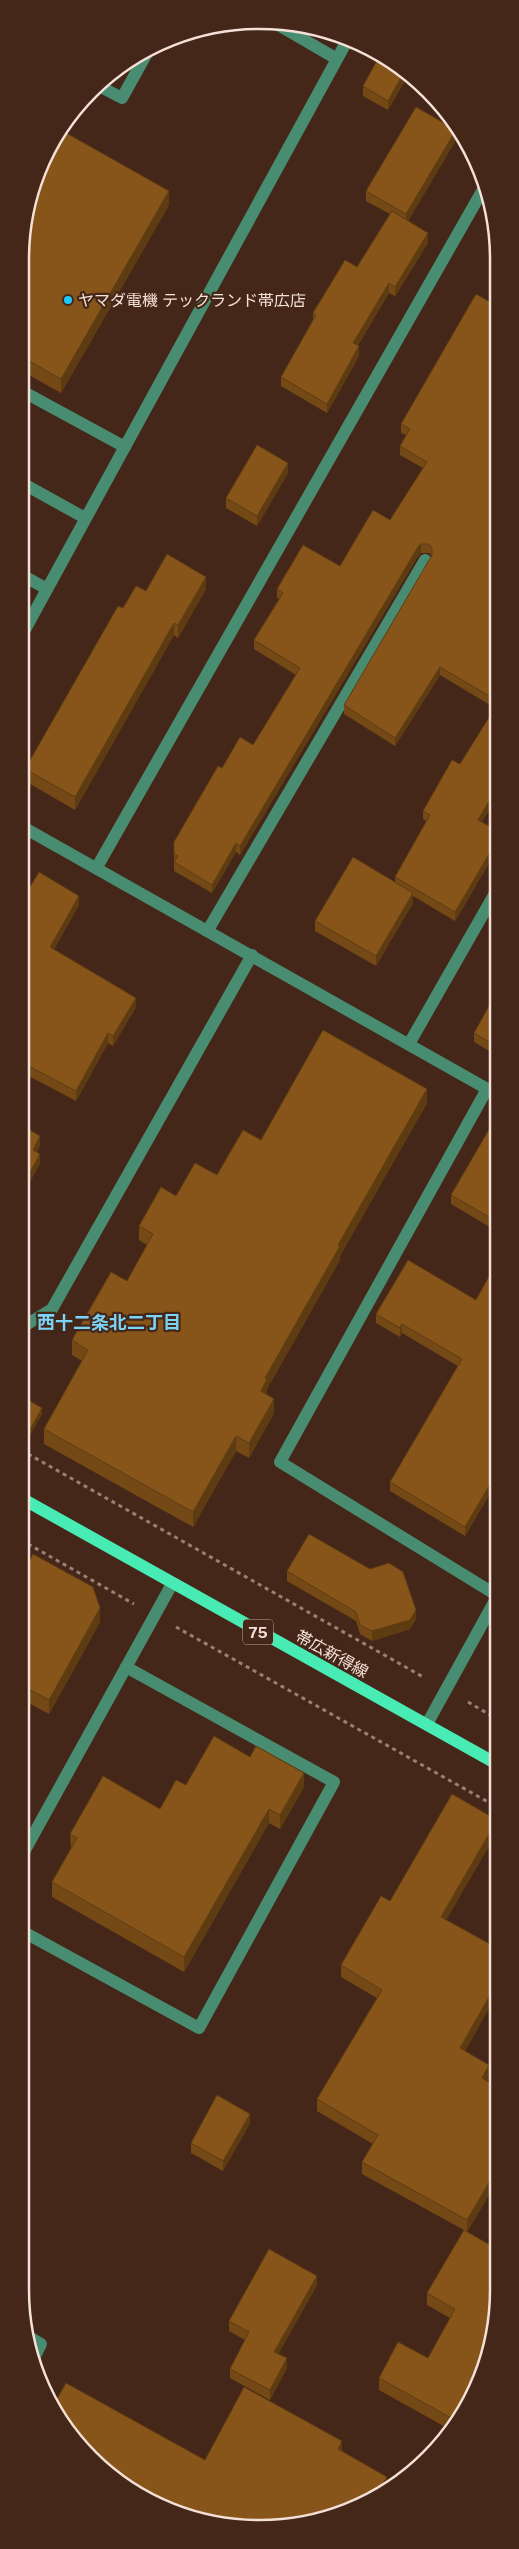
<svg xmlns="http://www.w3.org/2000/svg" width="519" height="2549" font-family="'Public Sans','Noto Sans JP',sans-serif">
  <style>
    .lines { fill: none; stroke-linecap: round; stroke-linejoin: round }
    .path { stroke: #998074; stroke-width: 3; stroke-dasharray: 4 4; stroke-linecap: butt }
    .minor { stroke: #488d72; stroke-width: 12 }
    .major { stroke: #48ebb4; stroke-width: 12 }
    .wall { fill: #744916 }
    .shaded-wall { fill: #5e3c12 }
    .building { fill: #87551a; stroke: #5e3c12 }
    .poi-dot { fill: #20c9fd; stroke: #442718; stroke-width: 2 }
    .labels { text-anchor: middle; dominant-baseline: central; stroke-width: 4.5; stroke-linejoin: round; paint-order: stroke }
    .shield { fill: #442718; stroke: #bfa89e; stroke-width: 1 }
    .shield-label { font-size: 15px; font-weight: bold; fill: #f4e0d7 }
    .poi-label { font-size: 16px; fill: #f4e0d7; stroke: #442718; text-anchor: start }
    .street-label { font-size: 16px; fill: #f4e0d7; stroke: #442718 }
    .neighbourhood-label { font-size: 18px; font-weight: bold; fill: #7ad4f8; stroke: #442718 }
    .rim { fill: none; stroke: #f4e0d7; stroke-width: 2.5 }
  </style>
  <rect width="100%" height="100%" fill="#442718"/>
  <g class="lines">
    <g class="path">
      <polyline points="21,1450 425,1678"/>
      <polyline points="21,1540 134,1604"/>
      <polyline points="176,1627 497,1807"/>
      <polyline points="468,1702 497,1719"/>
    </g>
    <g class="minor">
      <polyline points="275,23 337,59"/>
      <polyline points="99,86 122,98 147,53"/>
      <polyline points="22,391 125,447"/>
      <polyline points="22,483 85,518"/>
      <polyline points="22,575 47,589"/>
      <polyline points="22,635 348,39"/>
      <polyline points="21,826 498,1095"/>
      <polyline points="97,867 485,186"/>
      <polyline points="208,930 425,560"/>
      <polyline points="409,1044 498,888"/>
      <polyline points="487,1089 280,1462 498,1596"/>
      <polyline points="21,1328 52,1309 252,955"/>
      <polyline points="427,1724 497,1597"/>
      <polyline points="20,1859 172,1584"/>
      <polyline points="20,1930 199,2028 334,1782 126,1667"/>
      <polyline points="29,2337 41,2344 34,2358"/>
    </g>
    <polyline class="major" points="21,1498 497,1764"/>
  </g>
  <g class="wall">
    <polygon points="408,75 388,110 363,96 363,86"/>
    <polygon points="456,140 408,221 428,243 395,296 389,293 358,345 359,356 327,413 281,386 281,377 313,321 313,313 357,267 390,214 366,201 366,191"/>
    <polygon points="169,205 61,393 22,371 22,229"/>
    <polygon points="498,289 498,795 482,822 498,831 498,848 455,921 413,896 413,903 376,966 315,931 315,921 395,882 395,877 426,821 423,819 423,811 460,764 495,708 440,675 395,746 344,714 344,705 432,556 429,553 421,553 418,556 240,855 236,852 212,893 174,871 174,842 222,768 253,745 296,675 254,649 254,640 279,599 277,598 277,589 340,566 390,520 423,468 400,455 400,446 406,435 401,433 401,424 490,302"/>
    <polygon points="288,473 257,526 226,508 226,498"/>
    <polygon points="206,589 178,638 174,635 75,810 25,781 25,769 123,608 146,591"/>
    <polygon points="21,902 79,905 54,949 136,1007 113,1046 108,1043 76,1101 21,1072"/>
    <polygon points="498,990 498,1056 474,1042 474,1033"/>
    <polygon points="427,1103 340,1256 340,1260 267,1389 267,1395 274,1413 249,1458 236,1451 193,1527 44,1444 44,1429 82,1361 72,1355 72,1340 127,1281 147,1245 139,1240 139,1226 176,1196 217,1175 261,1140"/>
    <polygon points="498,1130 498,1232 451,1204 451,1195"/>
    <polygon points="476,1300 495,1485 465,1536 390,1491 390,1482 458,1366 402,1333 400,1337 376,1323 376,1314"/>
    <polygon points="21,1396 42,1414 27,1440 21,1437"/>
    <polygon points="287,1571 416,1619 410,1629 372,1641 360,1634 356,1621 287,1581"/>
    <polygon points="21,1577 100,1622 49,1714 21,1699"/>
    <polygon points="186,1785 304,1787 280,1829 269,1823 184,1972 52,1897 52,1882 71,1849 70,1834 160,1809"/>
    <polygon points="497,1820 497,1832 446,1920 497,1994 465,2051 489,2077 487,2081 497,2087 497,2181 467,2232 474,2396 449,2429 379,2390 379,2378 428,2358 450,2318 427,2305 427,2293 464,2230 362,2174 362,2162 373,2144 317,2111 317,2099 377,1998 341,1977 341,1965 390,1901"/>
    <polygon points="250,2123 223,2171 191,2153 191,2143"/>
    <polygon points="317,2285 278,2354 287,2368 270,2400 230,2378 230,2369 245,2340 229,2331 229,2321"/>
  </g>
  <g class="shaded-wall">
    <polygon points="404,72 408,75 388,110 388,101"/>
    <polygon points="456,130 456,140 406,224 406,214"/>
    <polygon points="169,191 169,205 61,393 61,379"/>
    <polygon points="428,233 428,243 395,296 395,287"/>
    <polygon points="389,283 389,293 353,352 353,343"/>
    <polygon points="359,346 359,356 327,413 327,404"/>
    <polygon points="288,463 288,473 257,526 257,516"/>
    <polygon points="421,544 421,553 418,556 240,855 240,846 418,547"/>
    <polygon points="206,577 206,589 178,638 178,625"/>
    <polygon points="174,623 174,635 75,810 75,797"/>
    <polygon points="440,667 440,675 395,746 395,738"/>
    <polygon points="498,786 498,795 478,828 478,820"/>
    <polygon points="498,839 498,848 455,921 455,912"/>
    <polygon points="236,843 236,852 212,893 212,885"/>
    <polygon points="413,893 413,903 376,966 376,956"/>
    <polygon points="79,896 79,905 50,956 50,947"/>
    <polygon points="136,998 136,1007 113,1046 113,1036"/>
    <polygon points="108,1033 108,1043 76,1101 76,1091"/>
    <polygon points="427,1089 427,1103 340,1256 340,1260 267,1389 267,1394 261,1406 261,1391 265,1378 338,1245"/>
    <polygon points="40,1136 40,1146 33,1160 33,1150"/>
    <polygon points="40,1154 40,1164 21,1198 21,1189"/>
    <polygon points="402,1324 402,1333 400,1337 400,1328"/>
    <polygon points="274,1399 274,1413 249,1458 249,1443"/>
    <polygon points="42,1408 42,1414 27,1440 27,1435"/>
    <polygon points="236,1436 236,1451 193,1527 193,1512"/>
    <polygon points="498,1460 498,1470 490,1482 490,1473"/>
    <polygon points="495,1476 495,1485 465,1536 465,1527"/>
    <polygon points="100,1608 100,1622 49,1714 49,1700"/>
    <polygon points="416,1610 416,1619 410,1629 372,1641 372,1631"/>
    <polygon points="304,1773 304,1787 280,1829 280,1815"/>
    <polygon points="269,1809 269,1823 184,1972 184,1957"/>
    <polygon points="497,1821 497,1832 441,1929 441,1917"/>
    <polygon points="497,1983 497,1994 460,2060 460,2048"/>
    <polygon points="489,2065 489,2077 482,2089 482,2078"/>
    <polygon points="250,2114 250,2123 223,2171 223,2161"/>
    <polygon points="497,2169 497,2181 467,2232 467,2220"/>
    <polygon points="317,2276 317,2285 274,2362 274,2352"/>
    <polygon points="287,2358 287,2368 270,2400 270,2390"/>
    <polygon points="342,2441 342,2451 338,2459 338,2449"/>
    <polygon points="387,2477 387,2486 386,2488 378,2492"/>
  </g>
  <g class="building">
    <polygon points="380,55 404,72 388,101 363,86"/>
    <polygon points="416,107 456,130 406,214 366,191"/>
    <polygon points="61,130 169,191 61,379 22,357 22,229 52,140"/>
    <polygon points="392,211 428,233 395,287 389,283 353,343 359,346 327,404 281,377 316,315 313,313 345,260 357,267"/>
    <polygon points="498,289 498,701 440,667 395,738 344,705 432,555 432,548 429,544 421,544 418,547 240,846 236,843 212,885 174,862 178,856 174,853 174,842 218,766 222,768 240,737 253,745 300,668 254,640 283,593 277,589 303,545 340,566 373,510 390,520 427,462 400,446 410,429 401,424 476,294 490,302"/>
    <polygon points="257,445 288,463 257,516 226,498"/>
    <polygon points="167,554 206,577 178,625 174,623 75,797 25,769 118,606 123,608 136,586 146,591"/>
    <polygon points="498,703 498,786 478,820 498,831 498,839 455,912 395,877 430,815 423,811 452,760 460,764"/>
    <polygon points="353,857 413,893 376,956 315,921"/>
    <polygon points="39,872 79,896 50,947 136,998 113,1036 108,1033 76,1091 21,1062 21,902"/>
    <polygon points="498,990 498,1047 474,1033"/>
    <polygon points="323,1030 427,1089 338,1245 340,1246 265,1378 267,1379 261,1391 274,1399 249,1443 236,1436 193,1512 44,1429 88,1350 72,1340 111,1272 127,1281 153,1234 139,1226 161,1187 176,1196 195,1163 217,1175 243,1130 261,1140"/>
    <polygon points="21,1125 40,1136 33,1150 40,1154 21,1189"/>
    <polygon points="491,1126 498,1130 498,1222 451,1195"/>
    <polygon points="408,1260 476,1300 498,1260 498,1460 490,1473 495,1476 465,1527 390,1482 462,1359 402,1324 400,1328 376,1314"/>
    <polygon points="21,1396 42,1408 27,1435 21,1431"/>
    <polygon points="309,1534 370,1569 389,1563 403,1572 416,1610 410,1620 372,1631 360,1625 356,1612 287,1571"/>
    <polygon points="33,1554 93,1587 100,1608 49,1700 21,1685 21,1577"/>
    <polygon points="214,1736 250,1757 256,1746 304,1773 280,1815 269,1809 184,1957 52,1882 77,1838 70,1834 103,1776 160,1809 176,1780 186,1785"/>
    <polygon points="452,1794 497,1820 441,1917 497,1948 497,1983 460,2048 489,2065 482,2078 497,2087 497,2169 467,2220 362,2162 378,2135 317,2099 382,1990 341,1965 381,1896 390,1901"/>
    <polygon points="217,2095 250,2114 223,2161 191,2143"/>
    <polygon points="464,2230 497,2249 497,2320 474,2396 455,2420 379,2378 398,2342 428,2358 455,2309 427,2293"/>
    <polygon points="269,2249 317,2276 274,2352 287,2358 270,2390 230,2369 249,2332 229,2321"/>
    <polygon points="66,2383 205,2460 244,2387 342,2441 338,2449 387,2477 378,2492 336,2516 244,2528 168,2511 90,2459 54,2404"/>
  </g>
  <circle class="poi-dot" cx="68" cy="300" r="5"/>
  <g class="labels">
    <rect class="shield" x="243" y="1619.5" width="30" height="25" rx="4"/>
    <g class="shield-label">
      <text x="258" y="1632">75</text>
    </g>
    <g class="poi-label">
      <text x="78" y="300">ヤマダ電機 テックランド帯広店</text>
    </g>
    <g class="street-label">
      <text transform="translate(332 1654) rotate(29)">帯広新得線</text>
    </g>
    <g class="neighbourhood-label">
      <text x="109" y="1322">西十二条北二丁目</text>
    </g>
  </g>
  <path d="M0 0H519V2549H0ZM259 29H260A230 230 0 0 1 490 259V2290A230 230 0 0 1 260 2520H259A230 230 0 0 1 29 2290V259A230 230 0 0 1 259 29Z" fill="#442718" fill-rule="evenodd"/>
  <path class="rim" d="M259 29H260A230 230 0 0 1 490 259V2290A230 230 0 0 1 260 2520H259A230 230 0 0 1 29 2290V259A230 230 0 0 1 259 29Z"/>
</svg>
